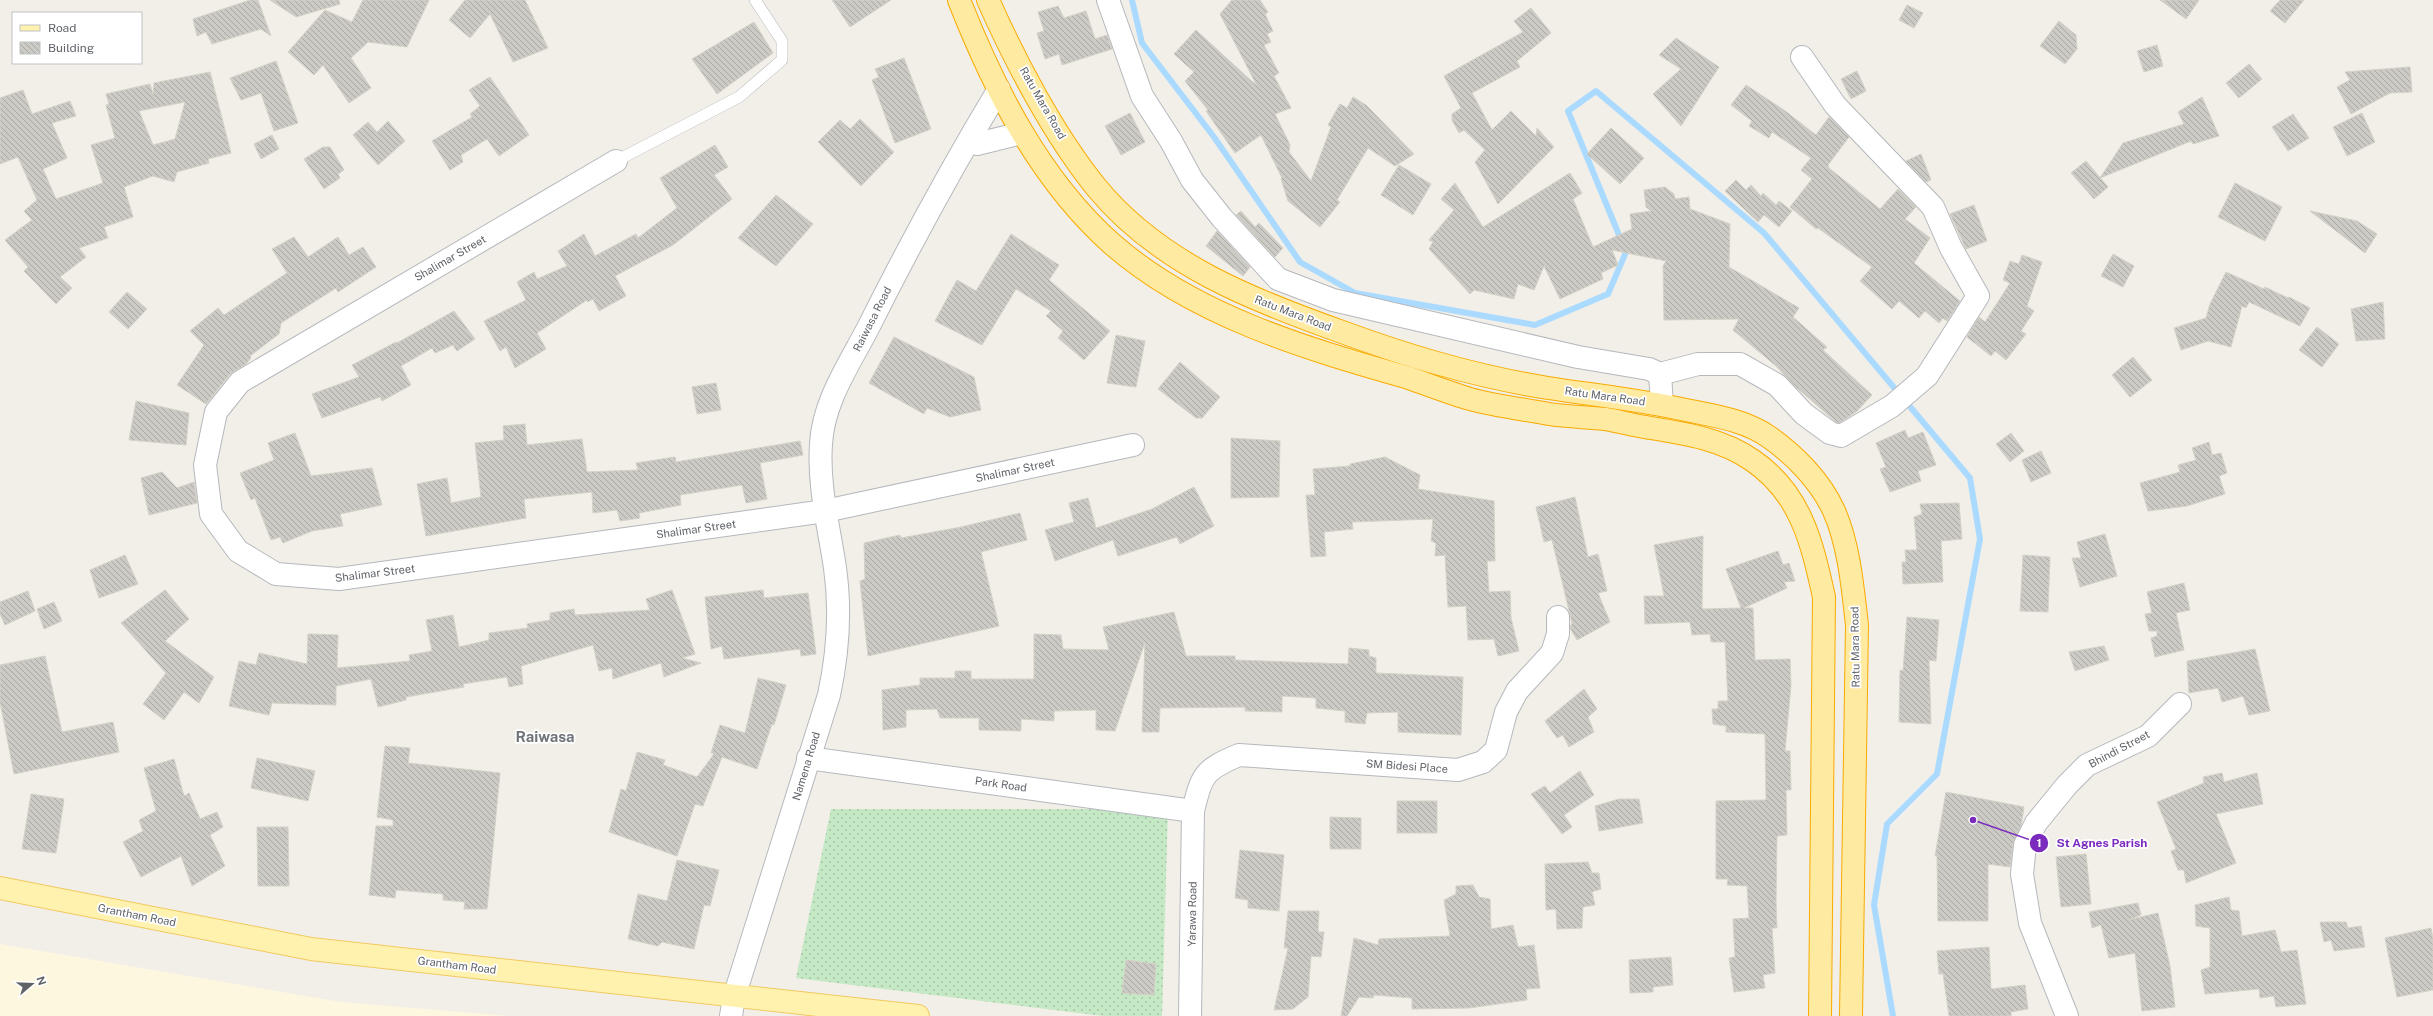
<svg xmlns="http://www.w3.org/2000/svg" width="2433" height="1016" font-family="'Public Sans',sans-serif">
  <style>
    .commercial { fill: #fef7e0 }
    .grass { fill: url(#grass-dots) }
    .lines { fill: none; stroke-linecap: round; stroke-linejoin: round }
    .stream { stroke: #aadaff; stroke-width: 6 }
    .building { fill: url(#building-back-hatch); stroke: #d6d1c6; fill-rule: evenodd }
    .service-casing { stroke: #b5b8bc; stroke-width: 12 }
    .minor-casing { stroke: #b5b8bc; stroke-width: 24 }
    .primary-casing { stroke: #f2c960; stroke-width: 24 }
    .trunk-casing { stroke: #f9ab00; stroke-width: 24 }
    .service { stroke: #fff; stroke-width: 11 }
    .minor { stroke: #fff; stroke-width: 22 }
    .primary { stroke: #fff2af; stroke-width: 22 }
    .trunk { stroke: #feeaa1; stroke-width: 22 }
    .labels { text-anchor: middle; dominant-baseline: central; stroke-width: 3.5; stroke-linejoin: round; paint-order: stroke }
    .street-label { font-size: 11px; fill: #5f6368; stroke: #fff }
    .district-label { font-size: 15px; font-weight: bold; fill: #70757a; stroke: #fff }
    .leader { fill: none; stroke: #7b2cbf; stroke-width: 1.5 }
    .callout-dot { fill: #7b2cbf; stroke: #fff; stroke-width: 1.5 }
    .mark-label { font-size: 12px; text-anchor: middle; font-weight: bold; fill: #fff }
    .callout-label { font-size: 12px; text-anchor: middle; font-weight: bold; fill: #7b2cbf; stroke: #fff; stroke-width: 3.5; stroke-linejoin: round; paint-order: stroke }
  </style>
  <defs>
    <pattern id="grass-dots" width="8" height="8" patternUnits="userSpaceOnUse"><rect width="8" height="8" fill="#c5e8c5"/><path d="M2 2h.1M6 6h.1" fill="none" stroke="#a3c0a4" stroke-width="1.8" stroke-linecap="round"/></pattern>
    <pattern id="building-back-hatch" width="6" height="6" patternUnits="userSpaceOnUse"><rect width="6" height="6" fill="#cccac5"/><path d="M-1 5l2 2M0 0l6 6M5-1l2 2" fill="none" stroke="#a9a8a4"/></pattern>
  </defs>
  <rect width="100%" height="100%" fill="#f1efe8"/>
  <polygon class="commercial" points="0,944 341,1002 509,1016 0,1016"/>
  <polygon class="grass" points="831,809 1168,809 1162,1016 1103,1016 796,978"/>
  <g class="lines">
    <polyline class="stream" points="1132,0 1142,43 1214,137 1300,262 1355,293 1535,325 1608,294 1626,252 1568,111 1596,91 1764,233 1970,478 1980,539 1937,774 1887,824 1874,905 1893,1016"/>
  </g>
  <g class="building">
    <polygon points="250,0 258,0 271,36 261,29 212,44 206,32 197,36 193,19"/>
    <polygon points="270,0 339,0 340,4 296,17"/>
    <polygon points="363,0 429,0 407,47 368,42 351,58 371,88 349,103 323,65 314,75 288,52 325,10 352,22"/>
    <polygon points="465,0 525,0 548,48 513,62 490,14 470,38 449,20"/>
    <polygon points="832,0 891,0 850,27"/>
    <polygon points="1232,0 1260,0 1268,12 1265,14 1273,31 1267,34 1271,42 1264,45 1279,73 1274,76 1291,108 1275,114 1290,145 1289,152 1311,181 1331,127 1328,125 1340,104 1347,108 1353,97 1366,105 1414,154 1395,166 1368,148 1337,200 1340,202 1320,227 1288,201 1281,179 1282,178 1261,135 1235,153 1206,111 1208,110 1185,81 1194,72 1174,54 1196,30 1257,86 1220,14"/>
    <polygon points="2160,0 2199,0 2186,19"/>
    <polygon points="2280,0 2304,0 2285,23 2270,11"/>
    <polygon points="1907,5 1923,13 1914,28 1899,20"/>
    <polygon points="1058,6 1064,18 1086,11 1095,39 1107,35 1112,49 1062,65 1059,54 1045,59 1037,33 1044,31 1038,12"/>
    <polygon points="1531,8 1551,33 1517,61 1520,67 1472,93 1492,130 1511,111 1536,136 1537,128 1554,147 1498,204 1475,162 1485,150 1464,130 1459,133 1452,120 1452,114 1461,108 1444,76 1523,32 1514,21"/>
    <polygon points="2059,21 2076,35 2077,49 2065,64 2040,46"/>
    <polygon points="754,22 773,53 717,94 692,59"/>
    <polygon points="1676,38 1719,67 1681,126 1653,94 1681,69 1659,55"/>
    <polygon points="2157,45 2163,66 2144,72 2137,51"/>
    <polygon points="904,58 931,129 895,143 872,80 879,77 875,69"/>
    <polygon points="276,61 298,123 274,131 261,93 241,100 230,78"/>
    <polygon points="2249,64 2262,79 2239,98 2226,83"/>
    <polygon points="2410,67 2412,92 2390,93 2351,114 2337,87 2350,80 2345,72"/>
    <polygon points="1857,71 1866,91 1851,99 1841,79"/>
    <path d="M 210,72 L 231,153 L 208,159 L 209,163 L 177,172 L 174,182 L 153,176 L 124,187 L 133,217 L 104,227 L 108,238 L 79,248 L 86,257 L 60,277 L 72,288 L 56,304 L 24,271 L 28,267 L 5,240 L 32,220 L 24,211 L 37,200 L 18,157 L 0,164 L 0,98 L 23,90 L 32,114 L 70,101 L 76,116 L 52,123 L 67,158 L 43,169 L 56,199 L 103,183 L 91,145 L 115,138 L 106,105 L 109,104 L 106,94 L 150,84 L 153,94 L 154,83 ZM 185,102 L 175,139 L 153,145 L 139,111 Z"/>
    <polygon points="490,77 529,135 499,156 487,139 461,155 463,162 450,170 432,141 472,117 470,114 480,106 469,90"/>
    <polygon points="1746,85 1784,110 1816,135 1829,117 1849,137 1828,165 1829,168 1880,209 1898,189 1916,207 1905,219 1930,238 1914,263 1960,301 1947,321 1943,318 1939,323 1925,311 1919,318 1899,301 1892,309 1860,281 1872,267 1818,228 1816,229 1790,207 1812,179 1801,170 1811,158 1772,132 1769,138 1749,126 1752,121 1731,105"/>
    <polygon points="2202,97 2219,136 2193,144 2191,141 2100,178 2123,143 2184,124 2178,112"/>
    <polygon points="1130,113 1145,142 1121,155 1105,126"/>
    <polygon points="2362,113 2375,142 2347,156 2333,127"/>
    <polygon points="2293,114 2309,138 2288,151 2272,127"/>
    <polygon points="860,119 894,152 861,186 818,142 840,120 850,129"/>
    <polygon points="388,121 405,141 378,165 353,135 368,122 377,132"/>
    <polygon points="1611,128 1644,158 1620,184 1587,154"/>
    <polygon points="272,135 279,149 261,159 254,144"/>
    <polygon points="715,145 728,167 714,175 732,199 673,245 615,276 626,296 599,311 593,299 588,302 587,300 537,333 546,349 515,368 506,347 500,351 484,321 526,300 517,282 534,272 537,279 567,266 558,251 584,234 595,256 636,234 638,238 677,208 660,178"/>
    <polygon points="323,147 330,147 344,170 338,174 340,178 324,189 304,159"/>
    <polygon points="1921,154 1931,180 1926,182 1906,161"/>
    <polygon points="2086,161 2108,187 2094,199 2071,173"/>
    <polygon points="1399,165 1431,184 1413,215 1381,195"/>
    <polygon points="1570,173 1582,193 1573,199 1593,247 1632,229 1630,214 1651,211 1646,207 1644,190 1665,187 1674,194 1675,199 1689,197 1690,209 1730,224 1729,267 1799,308 1793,317 1827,347 1823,350 1872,395 1856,412 1839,423 1836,422 1796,387 1776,366 1733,330 1739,319 1664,320 1663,266 1666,261 1612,250 1618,265 1601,273 1603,279 1560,299 1544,266 1534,290 1518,284 1514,299 1474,290 1470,294 1429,249 1433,242 1429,240 1454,210 1441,199 1455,183 1483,227"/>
    <polygon points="1736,180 1746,190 1751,185 1761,196 1763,193 1776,205 1779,201 1792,211 1779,227 1764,215 1758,222 1725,191"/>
    <polygon points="2235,183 2282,207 2265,241 2218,217"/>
    <polygon points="776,195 813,224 776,266 738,238"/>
    <polygon points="1974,205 1987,241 1966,249 1950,214"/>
    <polygon points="1241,211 1255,227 1259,223 1283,248 1275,257 1236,215"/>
    <polygon points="2310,211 2357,221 2377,234 2365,253"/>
    <polygon points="1217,231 1250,267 1243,276 1206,246"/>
    <polygon points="1011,234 1059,265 1049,280 1110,331 1084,360 1058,338 1063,331 1046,316 1051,311 1016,289 982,345 935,321 957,280 976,291"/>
    <polygon points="294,237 308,257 338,237 349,255 363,247 376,267 338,292 336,288 281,323 279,334 250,356 251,358 246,364 230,374 206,404 177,385 204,345 190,331 218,308 224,315 287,273 272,249"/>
    <polygon points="2113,254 2134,266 2123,287 2101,276"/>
    <polygon points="2022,255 2042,262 2027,306 2034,311 2021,331 2026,334 2006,360 1995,351 1991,356 1967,337 1979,317 1985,322 2010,283 2003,280 2010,261 2019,264"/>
    <polygon points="2226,272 2264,289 2265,287 2288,298 2289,297 2310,308 2300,326 2249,302 2246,308 2242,306 2231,347 2208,341 2181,350 2174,328 2206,318 2210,304"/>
    <polygon points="127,292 147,309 128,329 109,312"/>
    <polygon points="2383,302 2385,339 2356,341 2351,309"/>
    <polygon points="454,311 475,339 457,351 453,345 435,353 432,348 401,366 411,385 382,401 380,397 322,418 312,394 359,377 352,365 396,342 397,343"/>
    <polygon points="2317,327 2339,344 2322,367 2299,350"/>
    <polygon points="1116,335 1145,341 1136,387 1107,383"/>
    <polygon points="894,337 974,377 981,410 950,417 927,408 924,414 869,383"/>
    <polygon points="2133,357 2152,380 2130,397 2112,375"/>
    <polygon points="1180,362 1220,397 1202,418 1196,418 1158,389"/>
    <polygon points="716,383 721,410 697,414 692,387"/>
    <polygon points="136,401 189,413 186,445 129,440"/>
    <polygon points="525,424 527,445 582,439 587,472 638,470 636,463 675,457 676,462 800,441 803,455 760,463 767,499 746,503 742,485 680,495 681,505 639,513 640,518 620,521 617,510 593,513 592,492 524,499 526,518 426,536 417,484 447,478 451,503 481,497 475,443 504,440 503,426"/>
    <polygon points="1905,430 1908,438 1923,432 1936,465 1918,471 1921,481 1890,492 1880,469 1886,467 1876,443"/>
    <polygon points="295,433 311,476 372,468 382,505 340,514 343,526 312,531 283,543 280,537 271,540 255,498 251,500 240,473 274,460 268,443"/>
    <polygon points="2011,433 2024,451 2010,462 1996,444"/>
    <polygon points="1231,438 1280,441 1279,497 1231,498"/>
    <polygon points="2209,442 2212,455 2221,453 2227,473 2219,476 2225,494 2187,506 2148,511 2140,483 2180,472 2178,465 2196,460 2192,448"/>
    <polygon points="2041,451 2051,473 2031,482 2022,460"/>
    <polygon points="1385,457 1420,475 1418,489 1494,501 1495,561 1487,561 1489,592 1510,591 1511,618 1519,651 1498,656 1494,639 1468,640 1466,606 1448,607 1445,555 1435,556 1436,543 1431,541 1433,519 1352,522 1353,529 1324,532 1326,556 1311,557 1306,495 1315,495 1313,469 1350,466 1350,464"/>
    <polygon points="162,472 177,488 194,482 197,503 149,515 141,478"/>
    <polygon points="1194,487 1214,526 1180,544 1177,537 1118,556 1113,540 1055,561 1045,530 1074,522 1069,503 1088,498 1096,528 1152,509"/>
    <polygon points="1575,497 1588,557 1598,554 1607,591 1598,593 1610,622 1577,640 1570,628 1572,623 1552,540 1544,542 1536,507"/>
    <polygon points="1959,503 1962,539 1941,541 1943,582 1903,584 1902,562 1906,562 1905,550 1917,550 1914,517 1922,514 1920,504"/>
    <polygon points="1020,513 1027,540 981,552 999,626 868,656 860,581 865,579 864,543 900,535 901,538 961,527"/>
    <polygon points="2105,534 2117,576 2080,587 2072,558 2081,558 2077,542"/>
    <polygon points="1703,536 1702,609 1741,608 1726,569 1778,551 1783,565 1789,563 1795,581 1784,582 1787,588 1744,608 1753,608 1755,660 1790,659 1791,685 1785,751 1790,751 1791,790 1786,790 1787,835 1777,836 1776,902 1777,928 1772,928 1775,973 1763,975 1765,988 1734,992 1729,958 1735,957 1733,919 1749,918 1747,886 1727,885 1728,879 1716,879 1716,801 1766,800 1765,734 1726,732 1726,726 1713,724 1712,709 1718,709 1718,701 1728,701 1725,642 1711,642 1710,634 1692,635 1690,622 1645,624 1644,596 1664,596 1654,545"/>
    <polygon points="125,555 138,584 99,598 90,570"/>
    <polygon points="2023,555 2050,557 2048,612 2020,611"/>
    <polygon points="2184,583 2190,610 2176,613 2184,650 2155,657 2151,638 2157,636 2157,631 2149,631 2145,614 2152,613 2147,592"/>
    <polygon points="165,590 189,619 165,641 214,677 199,703 184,692 164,720 143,704 166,673 121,623"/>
    <polygon points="672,590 695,654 682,658 701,663 664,677 661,663 613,679 612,668 599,671 593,645 521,666 523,684 509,687 507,677 463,684 464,687 406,697 406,700 378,707 371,679 336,686 336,705 272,703 269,715 229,706 239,661 256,665 259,653 307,664 308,634 338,635 337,668 410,661 409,655 432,651 426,620 453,615 459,647 489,640 489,633 528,628 527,624 550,620 550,613 574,609 575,615 650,610 646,599"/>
    <polygon points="763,590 764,598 808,593 816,654 801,656 800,649 724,659 722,646 711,649 705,597"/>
    <polygon points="28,591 35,611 5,625 0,614 0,602"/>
    <polygon points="54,602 62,621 44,629 37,609"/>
    <polygon points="1174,612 1186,656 1235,656 1235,660 1348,664 1349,648 1369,650 1369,656 1376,658 1376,673 1463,677 1461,735 1398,732 1398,712 1367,713 1365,724 1345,722 1345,711 1316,708 1316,698 1282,696 1282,712 1245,711 1245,707 1160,708 1159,732 1142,732 1145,642 1115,731 1096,730 1096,710 1054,711 1054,721 1021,719 1021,731 979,730 979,718 940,718 937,709 906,710 906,727 883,730 882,690 920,685 920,678 955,678 955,671 971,671 971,679 1034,679 1034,634 1061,635 1063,649 1109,650 1103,627"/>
    <polygon points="1907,617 1939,620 1936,661 1929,660 1931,724 1899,722 1900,670 1903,671"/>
    <polygon points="2104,646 2109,660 2075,671 2069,652"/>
    <polygon points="2255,649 2270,711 2249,715 2243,696 2222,702 2218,688 2189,693 2187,661"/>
    <polygon points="45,656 62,732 113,722 119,752 14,774 0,702 0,665"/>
    <polygon points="758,678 786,685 774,725 772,724 757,769 722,757 703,806 695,804 677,856 609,832 621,789 626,791 637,752 665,760 663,765 697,777 714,754 711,753 720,725 745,733"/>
    <polygon points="1584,689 1597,709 1588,717 1594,732 1569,747 1563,735 1557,738 1545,721"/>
    <polygon points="385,746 410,748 408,763 500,773 487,909 464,909 465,902 443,900 443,894 396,890 395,898 369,895 376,826 393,826 393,820 377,817"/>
    <polygon points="257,758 315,771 308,801 251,788"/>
    <polygon points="174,759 184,796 189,793 200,819 217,812 223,827 210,835 225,866 192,886 181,856 141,877 123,842 143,831 139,820 156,811 144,768"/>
    <polygon points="1580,771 1594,795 1564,815 1572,827 1562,834 1531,794 1545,786 1550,793"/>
    <polygon points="2222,773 2224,782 2257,773 2263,804 2216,814 2236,863 2186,883 2184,870 2178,870 2171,851 2176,849 2157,802 2204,783 2203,777"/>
    <polygon points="1946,792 2024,807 2021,826 2013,843 2010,867 1988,864 1988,921 1938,921 1937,856 1935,856"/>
    <polygon points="31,794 64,799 56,853 22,849"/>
    <polygon points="1619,799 1639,799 1643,823 1599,831 1595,806"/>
    <rect x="1397" y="801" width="40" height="32"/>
    <polygon points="1330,817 1361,818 1361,849 1330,849"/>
    <polygon points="257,827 288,827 289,886 258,886"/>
    <polygon points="1240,850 1284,855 1279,911 1248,908 1248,900 1235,898"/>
    <polygon points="2086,854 2091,904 2061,907 2056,857"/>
    <polygon points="677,860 719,870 710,906 704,905 694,949 662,942 658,946 628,939 638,894 667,901"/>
    <polygon points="1588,862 1592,873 1599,873 1601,889 1592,892 1595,905 1583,907 1582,928 1557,929 1556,909 1546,910 1545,864"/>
    <polygon points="1473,885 1479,897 1490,899 1491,929 1513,925 1518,947 1534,945 1540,988 1526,989 1527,1000 1469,1008 1412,1009 1412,998 1374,995 1373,998 1359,997 1347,1016 1341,1016 1354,938 1378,945 1379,939 1450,936 1444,900 1456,894 1456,886"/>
    <polygon points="2229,897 2231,910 2239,911 2242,936 2275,930 2281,952 2297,950 2306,1004 2276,1007 2274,996 2260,998 2259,989 2205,994 2201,970 2210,967 2210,928 2196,926 2195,905"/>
    <polygon points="2138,903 2141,915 2128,920 2158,913 2170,966 2175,1007 2142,1011 2135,953 2109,958 2101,925 2092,928 2089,912"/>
    <polygon points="1288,911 1319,911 1318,932 1324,932 1321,957 1311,956 1308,997 1293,1009 1274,1010 1288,948 1284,948"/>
    <polygon points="2320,922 2346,922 2348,928 2361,926 2365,947 2334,951 2331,940 2324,942"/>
    <polygon points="2431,928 2433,939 2433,990 2397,997 2385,938"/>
    <polygon points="1989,947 1991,989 2025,985 2028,1009 2011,1012 2011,1016 1949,1016 1943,974 1939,974 1937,951"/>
    <polygon points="1671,957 1673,985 1653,987 1653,992 1630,993 1629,960"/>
    <polygon points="1126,960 1156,964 1154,995 1122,993"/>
  </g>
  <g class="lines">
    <g class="service-casing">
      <polyline id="service" points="616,161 739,97 782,60 782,41 755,0"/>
    </g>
    <g class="minor-casing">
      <g id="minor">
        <polyline points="1108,0 1142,96 1171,141 1192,180 1222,218 1278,279 1333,300 1578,357 1649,369 1660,374 1662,405"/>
        <polyline points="970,141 977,144 1022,133"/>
        <polyline points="616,161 240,382 216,412 205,465 211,514 238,551 276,574 339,579 825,511 1133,445"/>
        <polyline points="1660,374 1698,364 1740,364 1777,385 1804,414 1830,433 1841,436 1892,406 1927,376 1978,296 1951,248 1933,207 1835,105 1802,57"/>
        <polyline points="808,758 1193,811"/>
        <path d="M 731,1016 L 734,997 L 829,695 C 838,653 841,610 835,568 C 829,527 818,486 821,444 C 823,403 848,366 867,330 C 908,248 952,167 999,89"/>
        <path d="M 1190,1016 L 1193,811 C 1202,775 1203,770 1239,755 L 1458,770 L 1483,762 L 1496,750 L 1506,712 L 1517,691 L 1552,653 L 1558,634 L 1558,617"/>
        <polyline points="2067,1016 2030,923 2022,874 2025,845 2036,823 2067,785 2087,765 2148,736 2180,704"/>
      </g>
    </g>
    <g class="primary-casing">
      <polyline id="primary" points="0,888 311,949 918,1016"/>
    </g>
    <g class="trunk-casing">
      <g id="trunk">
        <path d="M 959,0 C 994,89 1040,180 1112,244 C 1193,315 1304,348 1406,377 C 1427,384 1449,393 1470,399 C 1495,406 1523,409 1549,414 C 1567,417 1587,417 1605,419 C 1619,421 1631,425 1645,427 C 1682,433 1720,438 1752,460 C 1801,493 1812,543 1824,597 L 1820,1016"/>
        <path d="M 988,0 C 1015,61 1054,135 1096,187 C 1159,264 1254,301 1345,333 C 1410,357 1479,377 1548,388 C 1594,395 1640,400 1686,410 C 1715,416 1745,420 1769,437 C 1795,455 1821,482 1834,511 C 1849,544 1853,590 1857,625 L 1851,1016"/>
      </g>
    </g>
    <use href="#service" class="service"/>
    <use href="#minor" class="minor"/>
    <use href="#primary" class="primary"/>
    <use href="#trunk" class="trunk"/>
  </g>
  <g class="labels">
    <g class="street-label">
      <text transform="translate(1043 103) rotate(60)">Ratu Mara Road</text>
      <text transform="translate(450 258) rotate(-30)">Shalimar Street</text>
      <text transform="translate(1293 313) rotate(21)">Ratu Mara Road</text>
      <text transform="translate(872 319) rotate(-63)">Raiwasa Road</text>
      <text transform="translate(1605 396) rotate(8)">Ratu Mara Road</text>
      <text transform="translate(1015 470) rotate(-12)">Shalimar Street</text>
      <text transform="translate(696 529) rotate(-8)">Shalimar Street</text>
      <text transform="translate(375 573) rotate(-7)">Shalimar Street</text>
      <text transform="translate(1855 647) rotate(-91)">Ratu Mara Road</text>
      <text transform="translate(2119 749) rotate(-28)">Bhindi Street</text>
      <text transform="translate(806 766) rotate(-73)">Namena Road</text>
      <text transform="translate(1407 766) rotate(4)">SM Bidesi Place</text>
      <text transform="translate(1001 784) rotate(8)">Park Road</text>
      <text transform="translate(1192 914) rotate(-89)">Yarawa Road</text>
      <text transform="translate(137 915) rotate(11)">Grantham Road</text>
      <text transform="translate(457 965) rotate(7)">Grantham Road</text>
    </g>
    <g class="district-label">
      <text x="545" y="736">Raiwasa</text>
    </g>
  </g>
  <path class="leader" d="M1973 820L2039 843"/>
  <g class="callout-dot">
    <circle cx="1973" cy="820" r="4"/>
    <circle cx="2039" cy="843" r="10"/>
  </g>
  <g class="mark-label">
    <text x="2039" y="847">1</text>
  </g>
  <g class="callout-label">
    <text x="2102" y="847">St Agnes Parish</text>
  </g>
  <rect x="12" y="12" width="130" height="52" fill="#ffffff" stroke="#bfc1c3"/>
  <rect x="20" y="25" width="20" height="6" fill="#fff2af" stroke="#bfc1c3"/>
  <text x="48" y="32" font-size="12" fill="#5f6368">Road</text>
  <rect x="20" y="42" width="20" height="12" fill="url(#building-back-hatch)" stroke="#bfc1c3"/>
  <text x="48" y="52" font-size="12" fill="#5f6368">Building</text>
  <g transform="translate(32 984) rotate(71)" stroke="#ffffff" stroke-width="3" paint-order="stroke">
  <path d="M0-3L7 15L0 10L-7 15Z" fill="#5f6368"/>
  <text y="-6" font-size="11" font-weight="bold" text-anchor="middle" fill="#5f6368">N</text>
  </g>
</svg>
